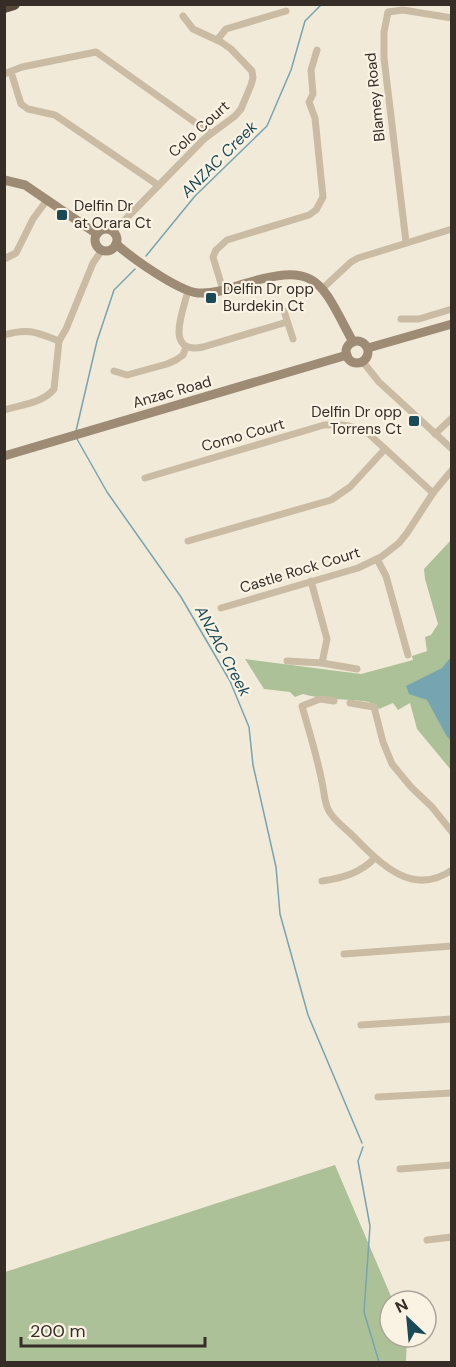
<svg xmlns="http://www.w3.org/2000/svg" width="456" height="1367" font-family="'DM Sans',sans-serif">
<style>
.green{fill:#adc198}
.water{fill:#76a4b0}
.lines{fill:none;stroke-linecap:round;stroke-linejoin:round}
.stream{stroke:#76a4b0;stroke-width:1.5}
.street{stroke:#cabca4;stroke-width:7}
.secondary{stroke:#9e8b75;stroke-width:9}
.highway{stroke:#57493c;stroke-width:12}
.poi-dot{fill:#1a4a58;stroke:#faf3e4;stroke-width:2}
.labels{text-anchor:middle;dominant-baseline:central;stroke-width:4.5;stroke-linejoin:round;paint-order:stroke}
.street-label{font-size:15px;fill:#352d26;stroke:#faf3e4}
.poi-label{font-size:15px;fill:#352d26;stroke:#faf3e4;text-anchor:start}
.water-label{font-size:16px;font-style:italic;fill:#1a4a58;stroke:#faf3e4}
</style>
<rect width="100%" height="100%" fill="#f2ead8"/>
<g class="green">
<path d="M451 540V770L417 729 410 703 398 710 393 703 379 709 369 702 362 701C343 699 320 699 303 694L295 697 290 692 264 689 245 659 361 674 413 660 412 656 427 651 425 637 431 635 438 624 425 579 424 569Z"/>
<path d="M335 1165 393 1301H390V1337H407L406 1362H5V1272Z"/>
</g>
<path class="water" d="M451 657V741L446 735 427 700 409 694 406 686 442 668Z"/>
<g class="lines">
<g class="stream">
<path d="M146 256 195 196 267 126 291 70 305 21 322 4"/>
<path d="M76 431 97 341 114 290 135 269"/>
<path d="M77 439 107 492 181 597 230 681 249 727 253 765 276 867 280 914 308 1015 362 1143"/>
<path d="M363 1147 358 1161 370 1226 364 1312 379 1362"/>
</g>
<g class="street">
<path d="M217 40 226 29 286 11"/>
<path d="M11 72 21 104 28 109 55 115 158 185"/>
<path d="M4 74 22 67 96 52 210 133"/>
<path d="M113 232 204 139 235 116 241 109 251 85 253 78 252 71 231 49 221 42 193 29 183 16"/>
<path d="M406 242 384 58V32L388 12 403 10 452 18"/>
<path d="M4 259 16 253 33 219 47 200"/>
<path d="M323 288 351 262 358 258 452 229"/>
<path d="M223 290 213 257 216 250 227 240 309 215 316 210 323 197 315 118 309 102 313 94 311 70 317 50"/>
<path d="M188 291C183 311 164 355 203 347L287 322"/>
<path d="M284 311 293 339"/>
<path d="M401 319H419L452 309"/>
<path d="M4 335C28 328 36 332 59 341"/>
<path d="M363 362 379 382 452 449"/>
<path d="M114 371 127 375 167 364 176 360 183 355 186 347"/>
<path d="M4 410C21 405 43 403 54 389L59 341 66 329 93 263 102 250"/>
<path d="M435 434 452 418"/>
<path d="M145 478 324 425C341 424 354 425 369 434L433 493"/>
<path d="M188 541 331 500 350 487 385 449"/>
<path d="M377 559 386 576 408 655"/>
<path d="M311 581 327 639 322 663"/>
<path d="M221 608 358 568 381 557 399 543 407 533 433 493 452 470"/>
<path d="M287 661 322 663 357 669"/>
<path d="M334 701 320 699 302 706C309 731 317 756 322 782 324 790 324 801 328 809 332 819 345 828 353 836 379 862 412 898 452 870"/>
<path d="M350 703 374 707 383 742 392 764 411 787 432 807 452 832"/>
<path d="M322 881C343 878 360 873 375 858"/>
<path d="M344 954 452 946"/>
<path d="M361 1025 452 1019"/>
<path d="M378 1097 452 1093"/>
<path d="M400 1169 452 1165"/>
<path d="M427 1240 452 1237"/>
</g>
<g class="secondary">
<path d="M4 180 25 185 97 234"/>
<circle cx="106" cy="240" r="11"/>
<path d="M116 244C132 258 178 291 198 293 214 294 228 289 243 284 319 261 320 281 353 342"/>
<circle cx="357" cy="352" r="11"/>
<path d="M368 348 452 324"/>
<path d="M4 456 347 355"/>
</g>
<path class="highway" d="M4 7 14 4"/>
</g>
<g class="poi-dot">
<rect x="56" y="209" width="12" height="12" rx="3"/>
<rect x="205" y="292" width="12" height="12" rx="3"/>
<rect x="408" y="415" width="12" height="12" rx="3"/>
</g>
<g class="labels">
<g class="street-label">
<text transform="translate(375 97) rotate(-96)">Blamey Road</text>
<text transform="translate(199 129) rotate(-42)">Colo Court</text>
<text transform="translate(172 392) rotate(-16)">Anzac Road</text>
<text transform="translate(243 435) rotate(-16)">Como Court</text>
<text transform="translate(300 570) rotate(-17)">Castle Rock Court</text>
</g>
<g class="poi-label">
<text x="74" y="206">Delfin Dr<tspan x="74" dy="17">at Orara Ct</tspan></text>
<text x="223" y="289">Delfin Dr opp<tspan x="223" dy="17">Burdekin Ct</tspan></text>
<text x="402" y="412" text-anchor="end">Delfin Dr opp<tspan x="402" dy="17">Torrens Ct</tspan></text>
</g>
<g class="water-label">
<text transform="translate(219 159) rotate(-45)">ANZAC Creek</text>
<text transform="translate(223 651) rotate(62)">ANZAC Creek</text>
</g>
</g>
<rect width="456" height="1367" fill="none" stroke="#352d26" stroke-width="12"/>
<g transform="translate(408 1319) rotate(334)"><circle r="28" fill="#faf3e4" stroke="#aba498" stroke-width="1.5"/>
<path d="M0-4.5L10 22L0 15L-10 22Z" fill="#1a4a58"/>
<text y="-9" font-size="16" font-weight="bold" text-anchor="middle" fill="#352d26">N</text>
</g>
<path d="M21 1337v9h184v-9" fill="none" stroke="#352d26" stroke-width="3"/>
<text x="30" y="1337" font-size="18" fill="#352d26" stroke="#faf3e4" stroke-width="4.5" paint-order="stroke">200 m</text>
</svg>
